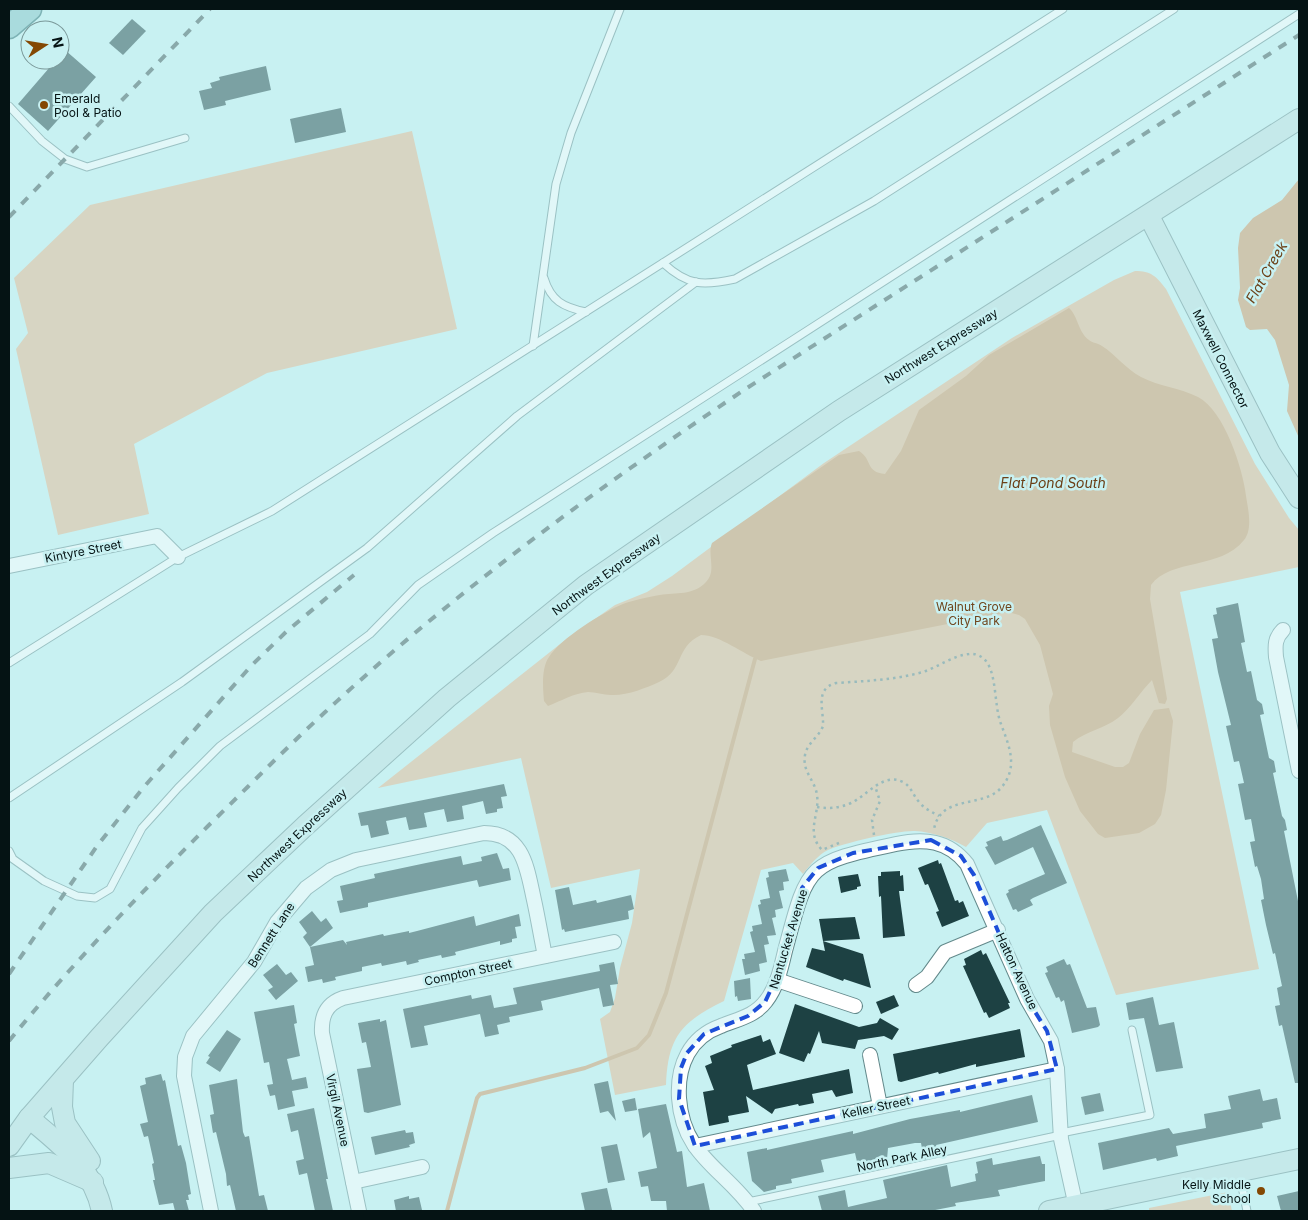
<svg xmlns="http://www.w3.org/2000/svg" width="1308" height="1220" font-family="Inter,sans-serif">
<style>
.green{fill:#e9b489}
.water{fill:#d3925d}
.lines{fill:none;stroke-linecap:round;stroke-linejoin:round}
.stream{stroke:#d3925d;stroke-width:4}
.building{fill:#1d4143}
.lane-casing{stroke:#63898b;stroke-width:9}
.street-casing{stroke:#63898b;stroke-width:16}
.secondary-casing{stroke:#63898b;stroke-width:22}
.primary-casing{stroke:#22696c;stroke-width:25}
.path{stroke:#617b7c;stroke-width:2.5;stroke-dasharray:2.5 4;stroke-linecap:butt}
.lane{stroke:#fff;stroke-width:7}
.street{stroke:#fff;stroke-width:14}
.secondary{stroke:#c2e0e1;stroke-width:20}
.primary{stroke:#84c1c4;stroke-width:22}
.rail{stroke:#3c5253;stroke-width:4;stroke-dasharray:9 9;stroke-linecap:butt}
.marked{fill:none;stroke:#1d4ed8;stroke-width:4;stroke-dasharray:10 6;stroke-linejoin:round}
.poi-dot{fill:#844803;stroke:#c8f1f2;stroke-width:2}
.labels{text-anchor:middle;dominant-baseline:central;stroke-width:5;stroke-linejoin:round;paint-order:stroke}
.poi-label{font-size:12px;fill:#051314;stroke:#c8f1f2;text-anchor:start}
.street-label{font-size:12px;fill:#051314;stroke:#c8f1f2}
.park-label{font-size:12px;fill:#70451d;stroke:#c8f1f2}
.water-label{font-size:14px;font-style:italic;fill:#6c4018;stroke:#c8f1f2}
</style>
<rect width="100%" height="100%" fill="#c8f1f2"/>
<g class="green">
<path d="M412 131 457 329 267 373 134 444 149 514 58 535 16 349 28 333 14 278 90 205Z"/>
<path d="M1135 271C1151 271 1156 276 1166 289L1255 464 1289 518 1299 530V567L1180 592 1259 969 1116 995 1047 810 987 823 966 847C950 838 932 832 915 831 899 830 843 843 828 850 818 855 810 865 803 874L793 863 761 870 724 1001C681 1022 668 1037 666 1085L615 1095 600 1019 610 1012 615 998 620 968 632 923 640 869 551 888 521 758 378 788 569 637 615 605 647 592 672 576 824 463 1012 338 1114 280Z"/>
<path d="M1228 1192 1232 1211H1149V1208Z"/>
</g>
<g class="water">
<path d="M1299 179V438L1287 411 1289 385 1275 340 1267 329 1250 330 1246 327 1238 300 1240 288 1238 248 1240 233 1253 218 1282 200Z"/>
<path d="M1069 308C1078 316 1078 332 1089 340 1092 343 1098 343 1102 346 1116 355 1126 369 1141 377 1158 386 1180 388 1198 397 1224 410 1243 469 1246 496 1248 509 1253 529 1244 540 1220 570 1171 558 1151 585L1150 599 1167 699 1165 704 1159 703 1152 680C1141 691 1130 709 1118 718 1104 729 1086 731 1073 742L1072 752 1115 767H1123L1129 763 1140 734 1154 710 1169 708 1173 721 1166 790 1161 815 1155 824 1139 833 1105 838 1098 834 1080 811 1065 777 1050 725 1049 706 1053 694 1040 645 1025 619 1019 615 1008 612 761 661C743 654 720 635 701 635 675 647 684 671 659 682 646 688 626 696 611 695 603 695 596 692 588 692 574 693 561 701 548 706L544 701C543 689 541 668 549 657 560 639 603 612 623 604 634 600 648 597 660 595 676 592 693 596 706 582 717 571 707 555 712 543L839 455 859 451C873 460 865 472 885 474L901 451 919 410 966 376 989 355Z"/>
</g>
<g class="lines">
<path class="stream" d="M447 1211 477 1098 480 1094 585 1068 637 1048 649 1035 666 993 755 659"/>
</g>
<g class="building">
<path d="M132 19 146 31 123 55 109 43Z"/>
<path d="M65 50 96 77 48 131 18 104 56 60H60V56Z"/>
<path d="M266 66 271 90 225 101 226 105 204 110 199 91 212 88 210 83 220 80 219 77Z"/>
<path d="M341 108 346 132 295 143 290 119Z"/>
<path d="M1238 603 1245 642 1241 643 1247 672 1251 671 1257 700 1262 704 1264 714 1260 715 1269 758 1274 761 1276 772 1273 773 1282 816 1285 820 1287 830 1284 831 1299 906V1083H1295L1282 1025 1279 1026 1275 1006 1280 1005 1277 988 1282 986 1275 953 1273 954 1266 925 1261 900 1264 899 1261 879 1257 866 1255 867 1250 842 1255 841 1251 819 1245 820 1238 784 1244 783 1239 761 1234 762 1226 726 1231 725 1218 672 1212 639 1218 638 1213 615 1217 614 1216 608Z"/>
<path d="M504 784 507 796 501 797 503 808 497 809V812L486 814 483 801 462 806 464 819 447 822 444 809 424 813 427 827 409 830 406 817 386 821 389 834 371 838 368 825 361 826 358 813Z"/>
<path d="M1041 825 1067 883 1033 898 1030 900 1033 905 1018 912 1016 909 1013 910 1006 894 1009 892 1008 890 1045 874 1033 847 995 865 985 847 988 846 986 842 1001 836 1003 841 1007 840Z"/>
<path d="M497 853 503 869 509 868 511 880 479 887 477 880 368 903V907L340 913 337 901 343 900 340 886 375 878 374 874 426 863 461 856 463 865 482 861 481 857Z"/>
<path d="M938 860 939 864 941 863 955 901 958 900 959 903 963 901 969 916 942 927 936 912 939 911 928 884 925 885 918 868Z"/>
<path d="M786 869 789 881 783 882 784 890 779 891 783 908 775 910 776 917 772 918 776 935 767 936 769 944 764 945 767 962 759 964 760 971 745 975 742 959H745L744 954 755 952 750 932 753 931 752 926 762 924 758 905 761 904 760 900 770 898 766 878 769 877 768 872Z"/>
<path d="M900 871V876L903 875 904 891H899L905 936 883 938 881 896 879 897 878 876H881V872Z"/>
<path d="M858 874 861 886 857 887V889L841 893 838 877Z"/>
<path d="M569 887 573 905 596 900 597 903 631 895 634 909 628 911 629 919 565 932 564 929 562 930 555 890Z"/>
<path d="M312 911 321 922 326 918 333 928 310 947 303 937 307 933 299 922Z"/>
<path d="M519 914 521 926 515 927 517 938 512 939V942L500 945V941L455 952 456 955 442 958 441 955 418 960 419 962 407 965 406 961 382 966 381 963 362 967V971L335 977 336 980 323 983 322 979 308 982 305 967 314 965 310 947 343 940 347 945 346 942 383 934 384 936 409 931V933L417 931 474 916 476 926Z"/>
<path d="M855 917 860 939 823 941 819 919Z"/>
<path d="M823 941 863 954 871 988 844 979 843 981 806 967 812 948 825 951Z"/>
<path d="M981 950 983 955 986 953 1010 1003H1008L1010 1008 989 1018 986 1012 984 1013 963 966 966 965 964 959Z"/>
<path d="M1064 959 1067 965 1070 964 1087 1008 1096 1007 1100 1025 1098 1027 1072 1033 1064 1000 1061 1002 1059 997 1056 998 1045 973 1048 972 1046 967Z"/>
<path d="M614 962 618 984 610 985 614 1005 603 1007 599 988 541 1001 543 1010 509 1017 510 1022 497 1025 499 1034 485 1037 480 1014 424 1026 428 1045 411 1048 403 1009 471 995 472 999 491 995 494 1008 517 1004 513 988 600 971 599 965Z"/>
<path d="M277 964 286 975 291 972 298 981 276 1000 268 990 273 987 263 975Z"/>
<path d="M750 978 751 999 738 1001 737 996 735 997 734 981Z"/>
<path d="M894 995 899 1006 881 1014 876 1002Z"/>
<path d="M1153 997 1159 1025 1174 1022 1183 1068 1156 1072 1144 1018 1129 1020 1126 1003Z"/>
<path d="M795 1004 859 1027 877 1023 880 1018 899 1029 892 1040 884 1036 858 1040 855 1049 822 1043 819 1031 810 1054 808 1053 804 1062 779 1053Z"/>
<path d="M294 1005 297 1023 294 1024 300 1056 287 1059 292 1080 306 1077 308 1088 292 1091 295 1106 278 1110 275 1095 270 1096 267 1085 273 1084 269 1062 264 1063 254 1012Z"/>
<path d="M380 1019V1022L386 1020 401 1105 368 1113 364 1112 357 1069 371 1067 366 1042 362 1043 358 1023Z"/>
<path d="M1020 1029 1025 1057 976 1067V1064L939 1074 938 1072 901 1082 898 1081 893 1054Z"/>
<path d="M227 1030 241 1039 220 1072 206 1063 210 1057 208 1056Z"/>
<path d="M761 1035 763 1042 770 1039 776 1054 747 1065 753 1090 849 1069 853 1093 836 1097 832 1090 812 1094 814 1103 799 1106 798 1104 775 1109 772 1114 746 1096 749 1112 728 1116 729 1122 709 1126 703 1092 714 1090 705 1066 712 1063 710 1056 732 1047 731 1045Z"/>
<path d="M161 1074 163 1081 165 1080 178 1146 181 1145 186 1163 191 1194 188 1195 189 1200H186L189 1211H175L173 1203 159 1205 153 1180H155L152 1164 154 1163 148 1136 144 1137 140 1124 148 1122 140 1086 146 1084 145 1078Z"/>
<path d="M237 1079 243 1132 245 1137 249 1136 259 1196 264 1195 268 1211H236L230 1185 227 1186 226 1174 216 1132 213 1133 210 1115 214 1114 209 1085Z"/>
<path d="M608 1081 616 1121 608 1111 600 1113 594 1084Z"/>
<path d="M1260 1089 1263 1101 1277 1098 1281 1119 1262 1123 1263 1128 1176 1146 1178 1156 1157 1161 1156 1158 1103 1170 1098 1143 1169 1128 1173 1134 1206 1128 1204 1114 1231 1109 1228 1096Z"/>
<path d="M1100 1093 1104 1111 1085 1115 1081 1097Z"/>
<path d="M1032 1095 1038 1122 936 1145 939 1156 924 1159 921 1143H915L888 1148 887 1159 858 1166 855 1153 821 1160 824 1172 791 1179 792 1183 776 1186V1189L764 1192 752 1181 747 1152 767 1148V1150L853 1131V1134L910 1119 960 1110V1112Z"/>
<path d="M635 1098 637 1110 625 1112 622 1101Z"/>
<path d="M666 1104 677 1152 682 1151 687 1187 704 1183 710 1211H667L666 1201H651L648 1186 641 1187 638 1172 657 1168 650 1132 643 1138 638 1109Z"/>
<path d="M314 1108 328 1179H326L333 1211H315L307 1173 299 1175 296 1161 304 1159 298 1130 291 1132 287 1114Z"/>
<path d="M405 1130 406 1133 413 1132 415 1143 409 1145 410 1147 375 1155 371 1137Z"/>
<path d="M617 1144 625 1180 608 1183 601 1147Z"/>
<path d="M1040 1156 1042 1164H1045V1181L998 1190 1000 1196 955 1203 956 1206 930 1211H822L818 1196 845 1190 848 1207 887 1198 883 1180 947 1165 951 1187 976 1181 975 1174 978 1173 976 1162 992 1158 993 1165Z"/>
<path d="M607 1188 612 1210 585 1211 581 1193Z"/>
<path d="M1299 1191V1211H1281L1277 1196Z"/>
<path d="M409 1196V1199L419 1197 422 1210 396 1211 394 1200Z"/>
</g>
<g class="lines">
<defs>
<g id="lane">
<path d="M9 106 42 141 65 159 87 167 185 138"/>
<path d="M663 263C688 286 703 286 735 279L874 201 1174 9"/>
<path d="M544 278C551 301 563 307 586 312"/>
<path d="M533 346 556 184 571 133 620 9"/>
<path d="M9 663 178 557 272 511 1063 9"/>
<path d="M9 798 182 682 367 548 517 416 696 282"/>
<path d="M9 851 13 859 44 881 77 896 95 898 110 889 142 828 178 788 220 746 370 634 418 585 493 533 1299 14"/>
<path d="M1061 1133 1150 1115 1132 1030"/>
<path d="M1239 1172 1247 1211"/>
<path d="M748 1202 1061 1135"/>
</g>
<g id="street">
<path d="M9 566 157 536 178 557"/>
<path d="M1283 630C1275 638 1275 645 1276 657L1299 771"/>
<path d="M777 980 855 1006"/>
<path d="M916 985 927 977 945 952 998 930"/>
<path d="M870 1055 880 1106"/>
<path d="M695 1146 1057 1069"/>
<path d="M353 1182 422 1167"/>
<path d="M211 1211 184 1076 185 1057 193 1036 254 962 277 922 306 888 331 870 356 860 484 833C524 833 527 869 534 900 538 918 541 937 545 956"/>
<path d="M359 1211 322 1033C321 1016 326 1004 343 998L614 942"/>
<path d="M754 1211C725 1169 683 1157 679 1098 677 1065 690 1037 721 1026 738 1019 755 1016 766 1001 777 987 781 968 785 951 808 864 806 863 896 844 924 838 948 840 967 864L1027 999 1051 1041 1057 1069 1061 1139 1077 1211"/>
</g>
<g id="secondary">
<path d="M1149 216 1270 453 1299 498"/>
<path d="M63 1080 62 1107 65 1123 90 1161"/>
<path d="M29 1118C61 1145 93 1168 102 1211"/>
<path d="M9 1146 29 1118 99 1038 213 913 305 826 447 698 586 585 839 411 1299 119"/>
<path d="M9 1168 49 1163 93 1182"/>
<path d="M1049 1211 1299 1159"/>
</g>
<path id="primary" d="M9 27 30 9"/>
</defs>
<use href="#lane" class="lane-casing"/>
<use href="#street" class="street-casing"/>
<use href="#secondary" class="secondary-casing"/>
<use href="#primary" class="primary-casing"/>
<g class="path">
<path d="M817 807C829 809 840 808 851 803 868 795 883 772 903 782 912 787 913 796 920 803 925 809 932 812 939 816"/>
<path d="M874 835 872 820 880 801 875 786"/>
<path d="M839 843 822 850C805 832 820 815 817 795 815 780 802 772 805 755 807 743 819 737 823 726 824 710 814 689 836 683 866 681 894 680 923 672 938 667 954 655 969 654 975 653 982 656 986 661 997 675 994 706 1001 724 1009 746 1019 767 1001 788 981 809 941 794 934 829"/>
</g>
<use href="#lane" class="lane"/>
<use href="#street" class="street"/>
<use href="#secondary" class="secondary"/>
<use href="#primary" class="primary"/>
<g class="rail">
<path d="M9 217 210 9"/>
<path d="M9 974 97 846 143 788 251 666 287 631 354 575"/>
<path d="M9 1041C70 966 139 895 208 826 246 789 283 751 322 715 453 593 599 487 747 388L1299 35"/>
</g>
</g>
<path d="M0 0H1308V1220H0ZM931 840 961 856 974 875 1027 999 1047 1031 1057 1069 695 1146 679 1099 681 1068 687 1053 704 1034 748 1016 765 1002 780 970 802 888 818 868 853 853Z" fill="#c8f1f2" fill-opacity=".55" fill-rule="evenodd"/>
<path class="marked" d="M931 840 961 856 974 875 1027 999 1047 1031 1057 1069 695 1146 679 1099 681 1068 687 1053 704 1034 748 1016 765 1002 780 970 802 888 818 868 853 853Z"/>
<g class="poi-dot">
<circle cx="44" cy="105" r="5"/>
<circle cx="1261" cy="1191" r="5"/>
</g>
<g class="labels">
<g class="poi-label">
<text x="54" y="98">Emerald<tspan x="54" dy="14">Pool &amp; Patio</tspan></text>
<text x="1251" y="1184" text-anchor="end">Kelly Middle<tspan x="1251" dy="14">School</tspan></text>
</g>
<g class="street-label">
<text transform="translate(941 346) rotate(-32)">Northwest Expressway</text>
<text transform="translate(1221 359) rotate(63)">Maxwell Connector</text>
<text transform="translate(83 551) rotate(-11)">Kintyre Street</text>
<text transform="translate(606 574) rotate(-36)">Northwest Expressway</text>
<text transform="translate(297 835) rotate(-43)">Northwest Expressway</text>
<text transform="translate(271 935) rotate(-57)">Bennett Lane</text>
<text transform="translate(788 939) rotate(-73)">Nantucket Avenue</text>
<text transform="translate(1017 971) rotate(65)">Hatton Avenue</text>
<text transform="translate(468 972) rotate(-12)">Compton Street</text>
<text transform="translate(876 1107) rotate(-12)">Keller Street</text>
<text transform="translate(338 1110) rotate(78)">Virgil Avenue</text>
<text transform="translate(902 1158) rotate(-12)">North Park Alley</text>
</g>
<g class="park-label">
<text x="974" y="606">Walnut Grove<tspan x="974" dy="14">City Park</tspan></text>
</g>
<g class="water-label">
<text transform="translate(1266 272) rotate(-60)">Flat Creek</text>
<text x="1053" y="482">Flat Pond South</text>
</g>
</g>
<rect width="1308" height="1220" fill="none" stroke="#051314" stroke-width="20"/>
<g transform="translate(45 45) rotate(78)"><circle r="24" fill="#c8f1f2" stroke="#7a9899"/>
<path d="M0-4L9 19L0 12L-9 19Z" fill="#844803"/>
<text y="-8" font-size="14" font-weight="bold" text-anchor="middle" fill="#051314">N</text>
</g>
</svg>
